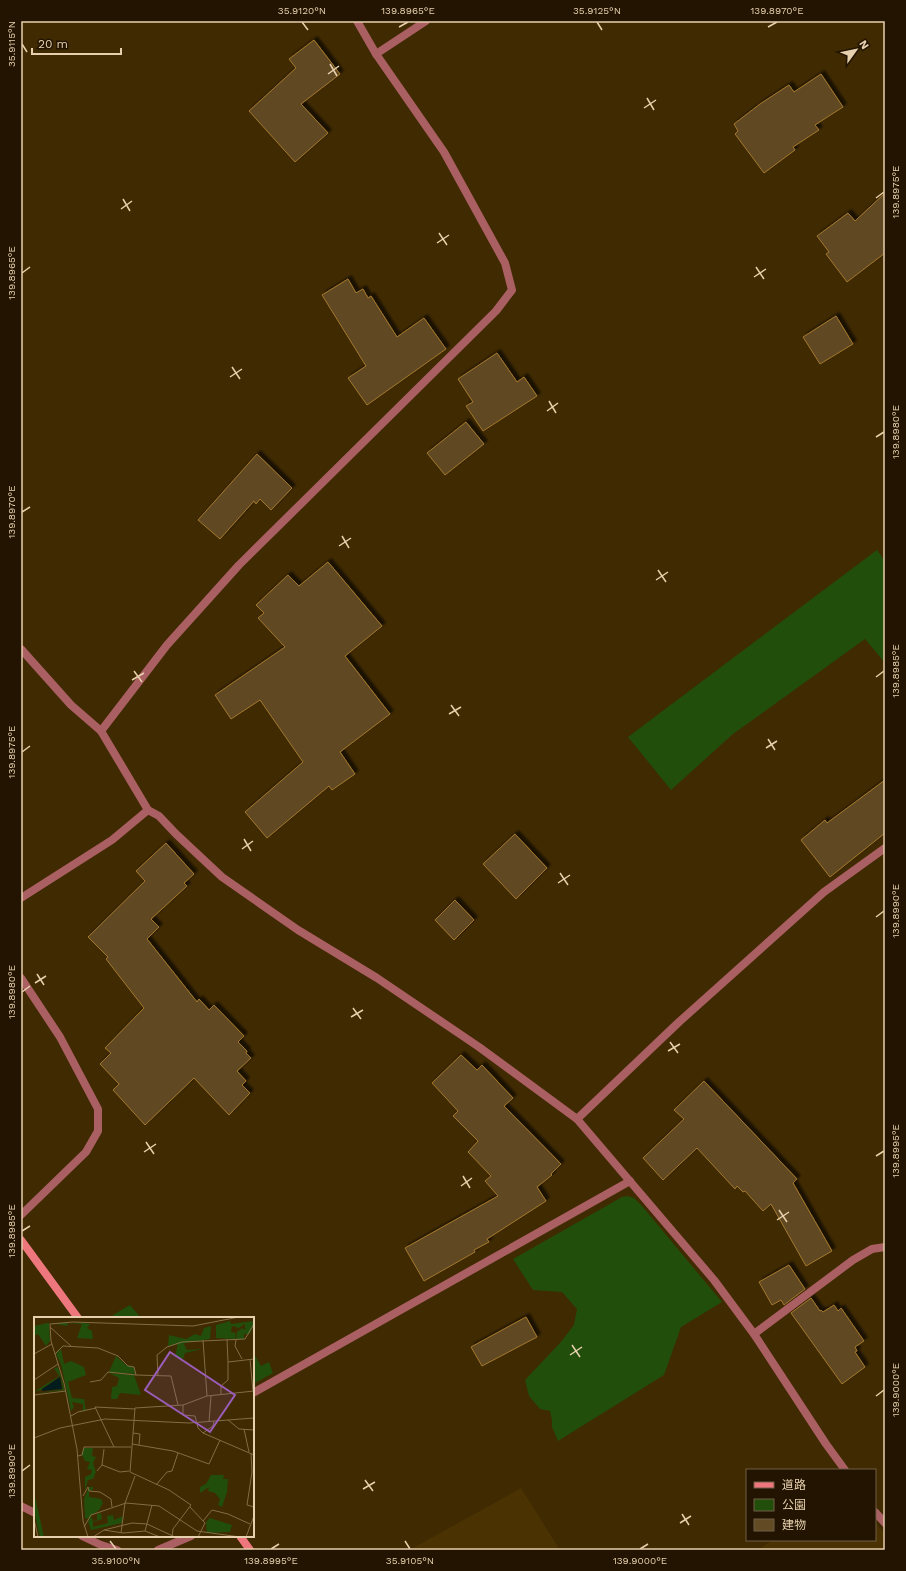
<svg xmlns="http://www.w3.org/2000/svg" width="906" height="1571" font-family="'Work Sans','Noto Sans JP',sans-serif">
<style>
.built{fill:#4a3203}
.green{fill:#214e0b}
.building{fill:#614a24;stroke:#a3782d;filter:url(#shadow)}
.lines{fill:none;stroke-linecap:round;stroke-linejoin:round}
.street{stroke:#aa5f62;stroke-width:8}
.secondary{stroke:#ee777e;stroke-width:8}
.ticks{fill:none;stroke:#e7d0ad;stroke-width:1.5}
.inset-road{fill:none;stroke:#836c46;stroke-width:1}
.view{fill:#9b5dba;fill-opacity:0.15;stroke:#9b5dba;stroke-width:2}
.inset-edge{fill:none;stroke:#e7d0ad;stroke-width:2}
.neatline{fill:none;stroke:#e7d0ad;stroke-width:1.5}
.ticks-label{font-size:10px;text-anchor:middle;fill:#e7d0ad}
</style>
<defs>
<filter id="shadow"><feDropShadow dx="3.5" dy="-3.5" stdDeviation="1" flood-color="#0009"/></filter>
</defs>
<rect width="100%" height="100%" fill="#402a01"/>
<g class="built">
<path d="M521 1488 560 1550H409L498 1501Z"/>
<path d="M875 1523 885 1534V1550H757L773 1540H875Z"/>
</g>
<g class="green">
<path d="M877 550 885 561V663L865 639 733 734 671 790 628 737Z"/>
<path d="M627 1196 634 1198 642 1206 722 1302 681 1327 664 1375 558 1441 552 1427V1420L550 1411 540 1409 529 1396 525 1380 560 1343 574 1325 577 1309 562 1292 533 1290 513 1259 622 1197Z"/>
<path d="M130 1305 141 1318H115L113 1315Z"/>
<path d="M253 1352 261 1366 269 1362 273 1373 253 1384Z"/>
</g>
<g class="building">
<path d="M314 40 340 74 301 104 328 133 295 162 249 111 296 68 289 59Z"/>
<path d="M821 74 843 107 815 125 819 130 793 147 795 150 764 173 735 134 738 131 734 124 760 104 789 85 794 92Z"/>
<path d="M885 193V253L847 282 826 254 829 252 817 236 848 213 855 221Z"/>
<path d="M348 279 356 293 363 289 368 298 371 296 397 337 424 318 446 349 367 405 348 378 366 366 322 295Z"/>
<path d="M836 316 853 344 820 364 803 337Z"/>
<path d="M497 353 517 382 524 377 537 396 483 431 466 406 473 402 458 379Z"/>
<path d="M466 422 484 444 445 475 427 453Z"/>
<path d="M257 454 292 488 271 510 260 499 256 504 254 501 220 539 198 520Z"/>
<path d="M328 562 382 626 345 656 390 714 340 752 355 774 332 790 329 786 267 838 245 812 303 762 260 700 231 719 215 695 285 647 258 618 264 613 256 605 288 575 299 586Z"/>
<path d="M885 780V833L830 877 801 840 825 820 827 823Z"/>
<path d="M515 834 547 868 516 899 483 864Z"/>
<path d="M166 843 194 874 184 883 187 886 151 919 159 927 147 939 197 1002 199 999 209 1010 214 1005 244 1036 238 1042 247 1051 246 1053 251 1058 237 1071 246 1081 242 1085 250 1093 229 1115 194 1078 145 1125 113 1090 119 1084 100 1064 111 1053 105 1048 144 1008 106 959 108 957 88 937 145 881 136 871Z"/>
<path d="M455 900 474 920 454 940 435 920Z"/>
<path d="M461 1055 477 1070 482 1065 513 1098 504 1106 561 1164 551 1174 552 1175 537 1187 546 1201 487 1239 489 1242 474 1250 475 1252 424 1281 405 1248 498 1196 485 1181 491 1176 468 1152 478 1141 453 1116 458 1111 432 1083Z"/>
<path d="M704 1081 797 1179 793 1183 832 1251 806 1266 771 1204 763 1211 745 1191 743 1192 737 1186 735 1189 697 1148 663 1180 643 1158 684 1119 674 1110Z"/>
<path d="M789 1265 805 1289 784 1305 781 1300 772 1305 759 1282Z"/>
<path d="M811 1298 820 1311 821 1310 823 1312 834 1305 838 1311 841 1308 864 1341 855 1347 857 1351 855 1352 865 1367 842 1384 791 1313Z"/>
<path d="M526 1317 537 1337 482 1366 471 1347Z"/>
</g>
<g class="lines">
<g class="street">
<path d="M376 54 426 21"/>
<path d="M21 649 71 705 101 731 148 810 159 816 176 834 222 877 298 930 377 978 479 1047 577 1119 714 1280 754 1334 826 1444 845 1470"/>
<path d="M101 731 167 645 239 565 496 311 512 290 505 263 444 152 376 54 357 21"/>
<path d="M21 898 112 840 148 810"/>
<path d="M21 978 60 1037 98 1109V1131L86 1152 21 1215"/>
<path d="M577 1119 679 1022 824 892 885 848"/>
<path d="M754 1334 853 1260 872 1249 885 1247"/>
<path d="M253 1393 630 1181"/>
<path d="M21 1506 35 1513"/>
<path d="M875 1512 885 1523"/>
<path d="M82 1536 101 1545 117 1550"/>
<path d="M158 1550 191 1536"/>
</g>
<g class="secondary">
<path d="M21 1240 78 1318"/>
<path d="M240 1536 250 1550"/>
</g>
</g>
<path class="ticks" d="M302 22 308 30M597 22 602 30M399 27 408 22M768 27 777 22M22 44 27 52M330 64 337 76M328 74 339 66M647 98 654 110M644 108 656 100M876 198 884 192M123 199 130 211M121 209 132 201M439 233 447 245M437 243 449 235M756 267 764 279M22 273 30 267M754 277 766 269M232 367 240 379M230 377 242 369M549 401 556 413M547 411 558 403M876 437 884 432M22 512 30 507M342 536 349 548M339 546 351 538M658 570 666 582M656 580 668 572M134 671 142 682M876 677 884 671M132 680 144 673M451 705 459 716M449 714 461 707M768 739 775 750M766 748 777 741M22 752 30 746M244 839 251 851M242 849 253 841M560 873 568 885M558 883 570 875M876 917 884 911M37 974 44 985M35 983 46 976M22 992 30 986M353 1008 361 1019M351 1017 363 1010M670 1042 678 1053M668 1051 680 1044M146 1142 154 1154M144 1152 156 1144M876 1156 884 1151M463 1176 470 1188M461 1186 472 1178M779 1210 787 1222M777 1220 789 1212M22 1231 30 1226M572 1345 580 1357M570 1355 582 1347M876 1396 884 1390M22 1471 30 1465M365 1480 373 1491M363 1489 375 1482M682 1514 689 1525M680 1523 691 1516M110 1541 116 1549M405 1541 410 1549M271 1549 279 1544M640 1549 648 1544"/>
<g transform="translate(34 1317)">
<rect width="220" height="220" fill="#402a01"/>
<path d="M196 4 197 7 220 4V7L216 17H210V22H202L203 15 208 11 211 13V7L203 12V10L198 9 197 15 202 16 201 22 182 21V8ZM13 6H15L16 24 12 29 4 17 0 19V9ZM18 6H50L56 7 53 11 58 14 59 22 43 21 48 7 34 6 33 9ZM177 9 176 22 134 29 135 18 152 22 161 17 167 19 170 11ZM149 25 153 33 168 32 151 36 149 42 141 40 144 26ZM27 32 30 47 37 44 50 50 52 58 34 65 38 81 50 82 52 93 42 94 49 93V87L38 85 40 90 37 94 27 47 22 37ZM82 39 92 48 100 50 101 57 75 55ZM24 50 31 73 0 77 29 72 26 59 7 73 0 75 25 59 20 51ZM75 56 100 58 107 78 86 76 83 82H77L78 70 83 69 85 61ZM49 131H59L58 139 62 140 59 146 62 155 59 162 54 163 51 174V160L57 157 58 153 53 152 56 145 51 144 48 138ZM177 158H190L189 162H194L193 175 188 190 184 188 186 182 181 176 174 174 175 170 166 176V170L172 167ZM55 170H59V173L55 174V180L67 182 69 186 65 193 53 202 51 201 50 182ZM0 175 10 220H6L0 194ZM67 196 68 202 59 205V210L74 206 73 199 79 198 80 203 89 199 88 206 57 213 54 205 57 199 59 204 63 203V197ZM176 201 198 208 196 215 173 216 172 205Z" fill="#214e0b"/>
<path d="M26 60 28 72 8 74V72Z" fill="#031c1d"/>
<path class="inset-road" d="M16 10 37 29M193 22 194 45M169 23 173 79M202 23 201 29 208 42M0 37 18 27M21 37 29 29 64 31 84 39 94 49 100 50 102 58 137 59 144 88M216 42 219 74M124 59 123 38 133 30 148 25 211 22 220 7M0 63 24 47M56 65 67 63 74 55 102 58M187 77V69L194 63V45L220 42M0 78 32 74M149 88V98L161 99 164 111 169 116 220 138M37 99 44 95 62 91M194 103 205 112 220 113M175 105 177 79M210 112 215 135M99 116 106 117 105 128M169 116 179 109 180 104M0 121 26 111 71 102 155 106 220 101M98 127 139 134 175 147 186 123M80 130 61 90 101 92M217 136 218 155 213 188 220 190M44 139 48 138 50 130H97M68 148 86 155 95 154M63 154 68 148 70 132M122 168 133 155 138 154 144 136M49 179 54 170 55 174 66 175 77 182 78 190M156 190 171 206 164 220M0 202 4 220M169 204 178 193 194 197 216 207M50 210 57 198 92 186 125 189 163 214 206 220M70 213 89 216 111 214 126 220M111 214 118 188M87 216 91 186 101 159M54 220 49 204 43 132 30 66 17 24 16 7 39 5 159 9 205 0M59 220 70 213 98 206 113 207 141 220M138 220 139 212 157 188 135 173 96 155 101 91 149 88 173 79 220 74M212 220 220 199"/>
<path class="view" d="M136 35 201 78 176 115 111 73Z"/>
<rect width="220" height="220" class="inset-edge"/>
</g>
<rect width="906" height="1571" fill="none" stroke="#221400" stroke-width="44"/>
<rect x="746" y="1469" width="130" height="72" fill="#221400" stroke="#715f45"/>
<rect x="754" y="1482" width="20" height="6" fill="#ee777e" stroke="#715f45"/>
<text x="782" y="1489" font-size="12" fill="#e7d0ad">道路</text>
<rect x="754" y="1499" width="20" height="12" fill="#214e0b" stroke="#715f45"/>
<text x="782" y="1509" font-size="12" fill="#e7d0ad">公園</text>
<rect x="754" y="1519" width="20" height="12" fill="#614a24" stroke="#715f45"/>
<text x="782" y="1529" font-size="12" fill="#e7d0ad">建物</text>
<g transform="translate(856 50) rotate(57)" stroke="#221400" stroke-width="3" paint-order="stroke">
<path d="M0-3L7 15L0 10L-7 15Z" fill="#e7d0ad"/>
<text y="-6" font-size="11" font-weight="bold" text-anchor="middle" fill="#e7d0ad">N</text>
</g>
<path d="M32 48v6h89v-6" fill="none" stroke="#e7d0ad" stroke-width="2"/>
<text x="38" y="48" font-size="12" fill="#e7d0ad" stroke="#221400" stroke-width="3" paint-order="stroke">20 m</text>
<rect x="22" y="22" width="862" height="1527" class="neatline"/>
<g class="ticks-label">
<text x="302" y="14">35.9120°N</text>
<text x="408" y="14">139.8965°E</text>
<text x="597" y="14">35.9125°N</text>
<text x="777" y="14">139.8970°E</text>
<text transform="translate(11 44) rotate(-90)" y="4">35.9115°N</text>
<text transform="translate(895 192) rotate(-90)" y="4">139.8975°E</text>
<text transform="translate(11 273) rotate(-90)" y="4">139.8965°E</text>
<text transform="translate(895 432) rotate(-90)" y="4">139.8980°E</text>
<text transform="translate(11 512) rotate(-90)" y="4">139.8970°E</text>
<text transform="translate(895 671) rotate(-90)" y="4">139.8985°E</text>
<text transform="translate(11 752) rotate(-90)" y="4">139.8975°E</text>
<text transform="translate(895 911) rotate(-90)" y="4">139.8990°E</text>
<text transform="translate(11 992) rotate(-90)" y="4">139.8980°E</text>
<text transform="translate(895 1151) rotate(-90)" y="4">139.8995°E</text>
<text transform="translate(11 1231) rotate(-90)" y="4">139.8985°E</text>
<text transform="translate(895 1390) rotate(-90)" y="4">139.9000°E</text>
<text transform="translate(11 1471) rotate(-90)" y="4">139.8990°E</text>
<text x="116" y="1564">35.9100°N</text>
<text x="271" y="1564">139.8995°E</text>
<text x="410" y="1564">35.9105°N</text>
<text x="640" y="1564">139.9000°E</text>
</g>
</svg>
